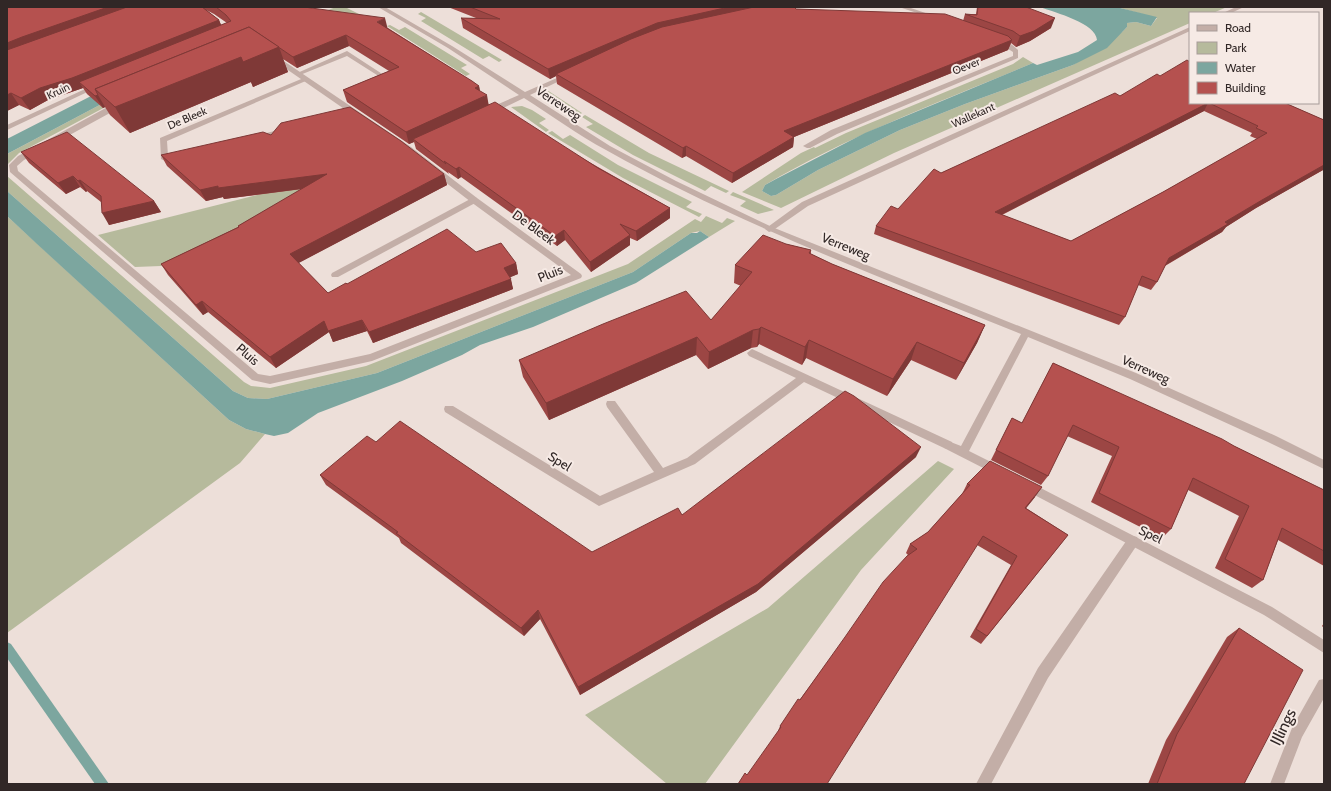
<svg xmlns="http://www.w3.org/2000/svg" width="1331" height="791" font-family="Cabin,sans-serif">
<style>
.green{fill:#b6ba9c}
.water{fill:#7ca69f}
.lines{fill:none;stroke-linecap:round;stroke-linejoin:round}
.stream{fill:#7ca69f;fill-rule:evenodd}
.lane{fill:#c3aea7;fill-rule:evenodd}
.street{fill:#c3aea7;fill-rule:evenodd}
.wall{fill:#9c4644;fill-rule:evenodd}
.shaded-wall{fill:#7f3937}
.building{fill:#b5514f;stroke:#7f3937}
.labels{text-anchor:middle;dominant-baseline:central;stroke-width:4;stroke-linejoin:round;paint-order:stroke}
.far-street-label{font-size:11px;fill:#312726;stroke:#f6eae5}
.street-label{font-size:13px;fill:#312726;stroke:#f6eae5}
.near-street-label{font-size:16px;fill:#312726;stroke:#f6eae5}
</style>
<rect width="100%" height="100%" fill="#eddfd9"/>
<g class="green">
<path d="M336 7H345L359 14 271 40 111 104 19 153 7 165V154L9 153 111 99 336 11 328 10Z"/>
<path d="M1116 7H1227L1213 13H1190V23L894 153 781 208 742 192 801 153 814 147 815 148 846 133 1013 64 1023 57 1033 63C943 101 850 135 765 185L762 191 771 196 776 195 818 170 900 130 965 104 1073 65 1122 32 1127 27V23L1136 22 1151 26 1157 18Z"/>
<path d="M421 12 502 60 499 62 489 56 483 59 421 21 426 18 418 14Z"/>
<path d="M390 25 399 30 405 27 467 65 461 68 470 74 466 76 387 26Z"/>
<path d="M547 90 582 113 579 115 568 108 562 112C554 106 540 101 547 90Z"/>
<path d="M522 106 532 110 546 119 539 123 549 130 546 132 511 107Z"/>
<path d="M585 115 649 153 729 191 726 193 711 186 705 191 633 155 586 127 593 124 582 117Z"/>
<path d="M552 131 563 139 570 135 618 165 692 202 686 207 702 214 699 217 623 178 548 133Z"/>
<path d="M337 175 343 179 161 266 135 267 98 235Z"/>
<path d="M7 176 244 382 251 386 270 388 366 366 628 264 695 219 701 222 706 216 722 223 727 218 735 221 709 237 700 231 691 233 633 272 377 373 267 399 248 398 233 391 7 191Z"/>
<path d="M733 192 774 210 758 214 740 206 746 201 730 195Z"/>
<path d="M7 216 229 420 246 429 265 434 240 463 7 633Z"/>
<path d="M938 461 954 469 861 570 705 784H667L585 715 768 608Z"/>
</g>
<g class="water">
<path d="M1040 7H1116L1157 17 1151 26 1136 22 1127 23V27L1107 48 1073 65 965 104 900 130 818 170 776 195 771 196 762 191 765 185 776 179 865 133 1033 63 1037 65 1078 52 1097 40C1096 23 1056 13 1040 7Z"/>
<path d="M328 10 339 13 111 99 7 154V139L95 94 259 30Z"/>
<path d="M7 191 233 391 248 398 267 399 377 373 633 272 691 233H697L700 231 709 237 636 283 533 327 480 345 462 355 402 381 318 413 288 433 274 436 265 434 246 429 229 420 37 244 7 216Z"/>
</g>
<g class="lines">
<path class="stream" d="M7 642 11 644 109 784H95L7 658Z"/>
<g class="lane">
<path d="M1236 7H1244L1231 13H1223Z"/>
<path d="M1190 27V31L808 206 772 231 769 232 765 229 802 202Z"/>
<path d="M347 51 393 81 388 82 347 56 300 75 295 74Z"/>
<path d="M306 77 309 79 308 80 167 141 168 156 173 155 177 157 165 161 161 159 160 138Z"/>
<path d="M286 128 290 130 289 132 255 139 251 137Z"/>
<path d="M474 197 477 198V202L338 277H332L331 275 332 273Z"/>
<path d="M752 349 952 442 953 445 952 448 948 449 944 448 804 382 695 464 599 506 445 412 444 409 445 406H453L600 496 654 472 607 407 606 404 607 401H615L663 468 687 458 796 378 749 356 747 353Z"/>
<path d="M1133 536 1137 537 1139 541 1137 545 1048 678 991 784H976L1038 668 1129 537Z"/>
</g>
<g class="street">
<path d="M378 7H385L452 46 525 92 566 74H570V76L530 95 610 146 676 181 772 227 1136 373 1276 436 1324 460V469L1268 442 1130 379 1028 337 969 451 1003 468 1004 471 1003 474 999 476 995 474 944 448 943 445 944 442 948 441 961 446 1021 334C880 277 738 224 606 150 578 135 551 115 524 98L493 113H487V109L519 95 448 48Z"/>
<path d="M899 7H908L937 17 932 18Z"/>
<path d="M996 39C1004 38 1012 44 1018 50V58L837 134 810 148H807L803 146 831 130 1013 56V52L996 41Z"/>
<path d="M260 45 411 147 477 198 581 274 582 276 581 278 372 361 270 384 252 380 10 172 9 165 18 156 113 104ZM259 50 405 151 471 202 571 275 370 354 270 376 258 374 18 171 17 166 24 160 119 108Z"/>
<path d="M96 84 98 85V87L7 130V125Z"/>
<path d="M1027 481 1272 607 1324 640V653L1264 615 1023 489 1022 486 1023 483Z"/>
<path d="M1324 679V698L1302 737 1284 784H1270L1292 728 1319 680Z"/>
</g>
</g>
<g class="wall">
<path d="M7 7H304L388 28 479 86 480 91 489 105 670 208V218L637 241 630 238V245L591 272 565 240 557 246 461 177 458 179 448 172 449 174 416 149 414 142 409 144 347 102 343 90 389 71 349 46 297 68 283 59 288 72 253 87 251 82 130 133 110 115 105 107 103 108 87 94 83 88 48 100 30 110 19 105 7 111ZM206 10 214 14 227 23 221 25 219 20Z"/>
<path d="M448 7H794L796 9 963 21 965 14H976L977 7H1026L1051 28 1030 41 1016 47 1011 43 1008 50 794 137 793 147 732 183 686 156 682 158 557 84 556 76 550 79 463 28 461 18H476Z"/>
<path d="M1160 76 1285 103 1324 120V170H1323L1256 208 1226 227 1222 232 1165 266 1157 282 1151 290 1138 285 1125 317 1119 325 874 234 876 226 898 209 941 173 1120 96ZM1204 111 1252 133 1250 136 1257 139 1163 192 1071 241 1002 215Z"/>
<path d="M271 135 444 174 447 185 298 263 328 293 347 284 476 252 516 263 518 274 510 277 513 289 373 343 367 331 333 342 329 332 276 368 208 312 203 315 168 275 161 264 238 227V226L302 189 224 199 223 197 206 201 167 166 161 155Z"/>
<path d="M21 152 154 201 161 212 109 225 101 202 87 191 86 192 80 187 66 194 29 163Z"/>
<path d="M786 244 811 250V254L832 264 985 325 977 343 956 380 911 360 887 396 806 358 802 365 759 344 757 347 751 348 708 369 696 355 549 420 523 377 519 360 711 320 741 286 734 283 735 265Z"/>
<path d="M1053 363 1234 446 1324 490V566L1278 540 1263 580 1252 588 1215 568 1239 516 1188 490 1171 529 1162 538 1091 502 1112 456 1067 436 1048 476 1041 485 991 460 1012 418 1022 423Z"/>
<path d="M376 442 592 552 682 515 916 457 756 592 580 695 540 619 524 636 401 543 399 538 326 485 320 475Z"/>
<path d="M967 484 1035 497 1026 508 1068 535 981 644 970 637 1011 565 977 545 778 731 780 726 908 555 906 553 910 544 928 532 962 494Z"/>
<path d="M1324 623V628L1322 626Z"/>
<path d="M1239 628 1246 780 1244 784H1148L1166 740 1227 637Z"/>
</g>
<g class="shaded-wall">
<path d="M108 7H147L7 58V43L22 37Z"/>
<path d="M729 7H773L556 74V76L550 79 548 69 657 23Z"/>
<path d="M385 18 388 30 377 22Z"/>
<path d="M1055 18 1051 28 1030 41 1016 47 1020 36Z"/>
<path d="M219 20 224 32 79 82 83 88 48 100 30 110 21 98 40 88Z"/>
<path d="M346 35 349 46 297 68 293 57Z"/>
<path d="M1012 40 1008 50 794 137 793 147 732 183 733 173 784 131Z"/>
<path d="M279 47 288 72 253 87 251 82 130 133 115 107 241 57Z"/>
<path d="M479 86 481 98 487 95 489 107 413 139 414 142 409 144 406 132 475 88Z"/>
<path d="M11 93 19 105 7 111V95Z"/>
<path d="M98 95 105 107 103 108 95 96Z"/>
<path d="M1208 103 1204 111 991 220 995 212Z"/>
<path d="M686 146V156L682 158 683 148Z"/>
<path d="M1324 165V169L1323 170 1256 208 1226 227 1222 232 1164 266 1169 258 1225 222 1262 200Z"/>
<path d="M459 167 461 177 458 179 456 169Z"/>
<path d="M327 174 332 185 224 199 223 197 206 201 200 190 218 186Z"/>
<path d="M444 174 447 185 295 265 290 254Z"/>
<path d="M73 176 80 187 66 194 58 183Z"/>
<path d="M80 180 87 191 86 192 78 181Z"/>
<path d="M154 201 161 212 109 225 102 213Z"/>
<path d="M670 208V218L637 241 636 231Z"/>
<path d="M564 230 565 240 557 246 555 236Z"/>
<path d="M630 235V245L591 272 590 262Z"/>
<path d="M516 263 518 274 506 279 504 268Z"/>
<path d="M511 279 513 289 373 343 369 332Z"/>
<path d="M202 301 208 312 203 315 196 305Z"/>
<path d="M362 320 367 331 333 342 329 332 276 368 270 357 324 321Z"/>
<path d="M985 325 977 343 956 380 964 363Z"/>
<path d="M761 327 759 344 757 347 759 329Z"/>
<path d="M753 330 751 348 708 369 709 352Z"/>
<path d="M697 337 696 355 549 420 546 403Z"/>
<path d="M809 340 806 358 802 365 805 347Z"/>
<path d="M917 342 911 360 887 396 893 379Z"/>
<path d="M921 447 916 457 756 592 580 695 578 687Z"/>
<path d="M1042 487 1035 497 1019 517 1025 508Z"/>
<path d="M538 610 540 619 524 636 521 628Z"/>
</g>
<g class="building">
<path d="M7 7H108L22 37 7 43Z"/>
<path d="M127 7H202L219 20 72 78 40 88 21 98 11 93 7 95V50Z"/>
<path d="M216 7H304L385 18 377 22 472 81 479 86 475 88 487 95 406 132 343 90 399 67 346 35 293 57 249 27 95 89 98 95 95 96 79 82 231 21 226 15Z"/>
<path d="M470 7H729L657 23 548 69 461 18 500 19Z"/>
<path d="M754 7H794L796 9 945 14 1008 36 1012 40 784 131 794 137 733 173 686 146 683 148 556 74 631 39 662 27Z"/>
<path d="M978 7H1026L1055 18 1034 31 1020 36 1013 31 965 14 977 15Z"/>
<path d="M249 27 279 47 243 62 241 57 115 107 95 89Z"/>
<path d="M1187 60 1190 62V103H1208L995 212 1071 241 1163 192 1267 133 1256 128 1258 126 1209 103H1285L1324 120V165L1262 200 1225 222 1228 224 1169 258 1157 282 1142 276 1125 317 876 226 891 206 898 209 934 169 941 173 1115 93 1120 96 1157 74 1160 76Z"/>
<path d="M495 102 598 168 670 208 636 231 620 224 630 235 590 262 564 230 555 236 459 167 456 169 444 161 446 164 413 139Z"/>
<path d="M350 107 401 141 444 174 290 254 328 293 346 283 347 284 447 229 476 252 501 243 516 263 504 268 511 279 369 332 362 320 328 331 324 321 270 357 202 301 196 305 161 264 239 227 238 226 327 174 218 188V186L200 190 161 155 263 132 271 135 281 123Z"/>
<path d="M67 132 154 201 102 213 101 196 80 180 78 181 73 176 58 183 21 152Z"/>
<path d="M763 235 786 244 811 250 809 253 832 264 985 325 964 363 917 342 893 379 809 340 805 347 761 327 759 329 753 330 709 352 697 337 546 403 519 360 603 324 686 291 711 320 752 272 735 265Z"/>
<path d="M1053 363 1222 439 1234 446 1324 490V551L1282 528 1263 580 1225 559 1249 506 1193 478 1171 529 1099 493 1119 447 1073 425 1048 476 996 450 1012 418 1022 423Z"/>
<path d="M845 391 854 396 921 447 758 584 578 687 538 610 521 628 396 533 398 532 320 475 367 436 376 442 400 421 592 552 678 508 682 515Z"/>
<path d="M990 461 1042 487 1025 508 1068 535 987 636 976 629 1017 556 983 536 827 784H738L745 773 747 775 781 727 780 726 798 699 800 700 845 637 883 582 907 556 917 549 910 544 928 532 970 485 967 484Z"/>
<path d="M1239 628 1303 670 1246 780 1244 784H1157L1177 734Z"/>
</g>
<g class="labels">
<g class="far-street-label">
<text transform="translate(966 66) rotate(-22)">Oever</text>
<text transform="translate(58 91) rotate(-26)">Kruin</text>
<text transform="translate(973 115) rotate(-24)">Wallekant</text>
<text transform="translate(187 118) rotate(-23)">De Bleek</text>
</g>
<g class="street-label">
<text transform="translate(559 103) rotate(34)">Verreweg</text>
<text transform="translate(534 227) rotate(36)">De Bleek</text>
<text transform="translate(846 246) rotate(22)">Verreweg</text>
<text transform="translate(550 273) rotate(-22)">Pluis</text>
<text transform="translate(248 354) rotate(41)">Pluis</text>
<text transform="translate(1146 369) rotate(24)">Verreweg</text>
<text transform="translate(560 461) rotate(32)">Spel</text>
<text transform="translate(1151 534) rotate(26)">Spel</text>
</g>
<g class="near-street-label">
<text transform="translate(1283 727) rotate(-64)">IJlings</text>
</g>
</g>
<rect width="1331" height="791" fill="none" stroke="#312726" stroke-width="16"/>
<rect x="1189" y="12" width="130" height="92" fill="#f6eae5" stroke="#a79c99"/>
<rect x="1197" y="25" width="20" height="6" fill="#c3aea7" stroke="#a79c99"/>
<text x="1225" y="32" font-size="12" fill="#312726">Road</text>
<rect x="1197" y="42" width="20" height="12" fill="#b6ba9c" stroke="#a79c99"/>
<text x="1225" y="52" font-size="12" fill="#312726">Park</text>
<rect x="1197" y="62" width="20" height="12" fill="#7ca69f" stroke="#a79c99"/>
<text x="1225" y="72" font-size="12" fill="#312726">Water</text>
<rect x="1197" y="82" width="20" height="12" fill="#b5514f" stroke="#a79c99"/>
<text x="1225" y="92" font-size="12" fill="#312726">Building</text>
</svg>
